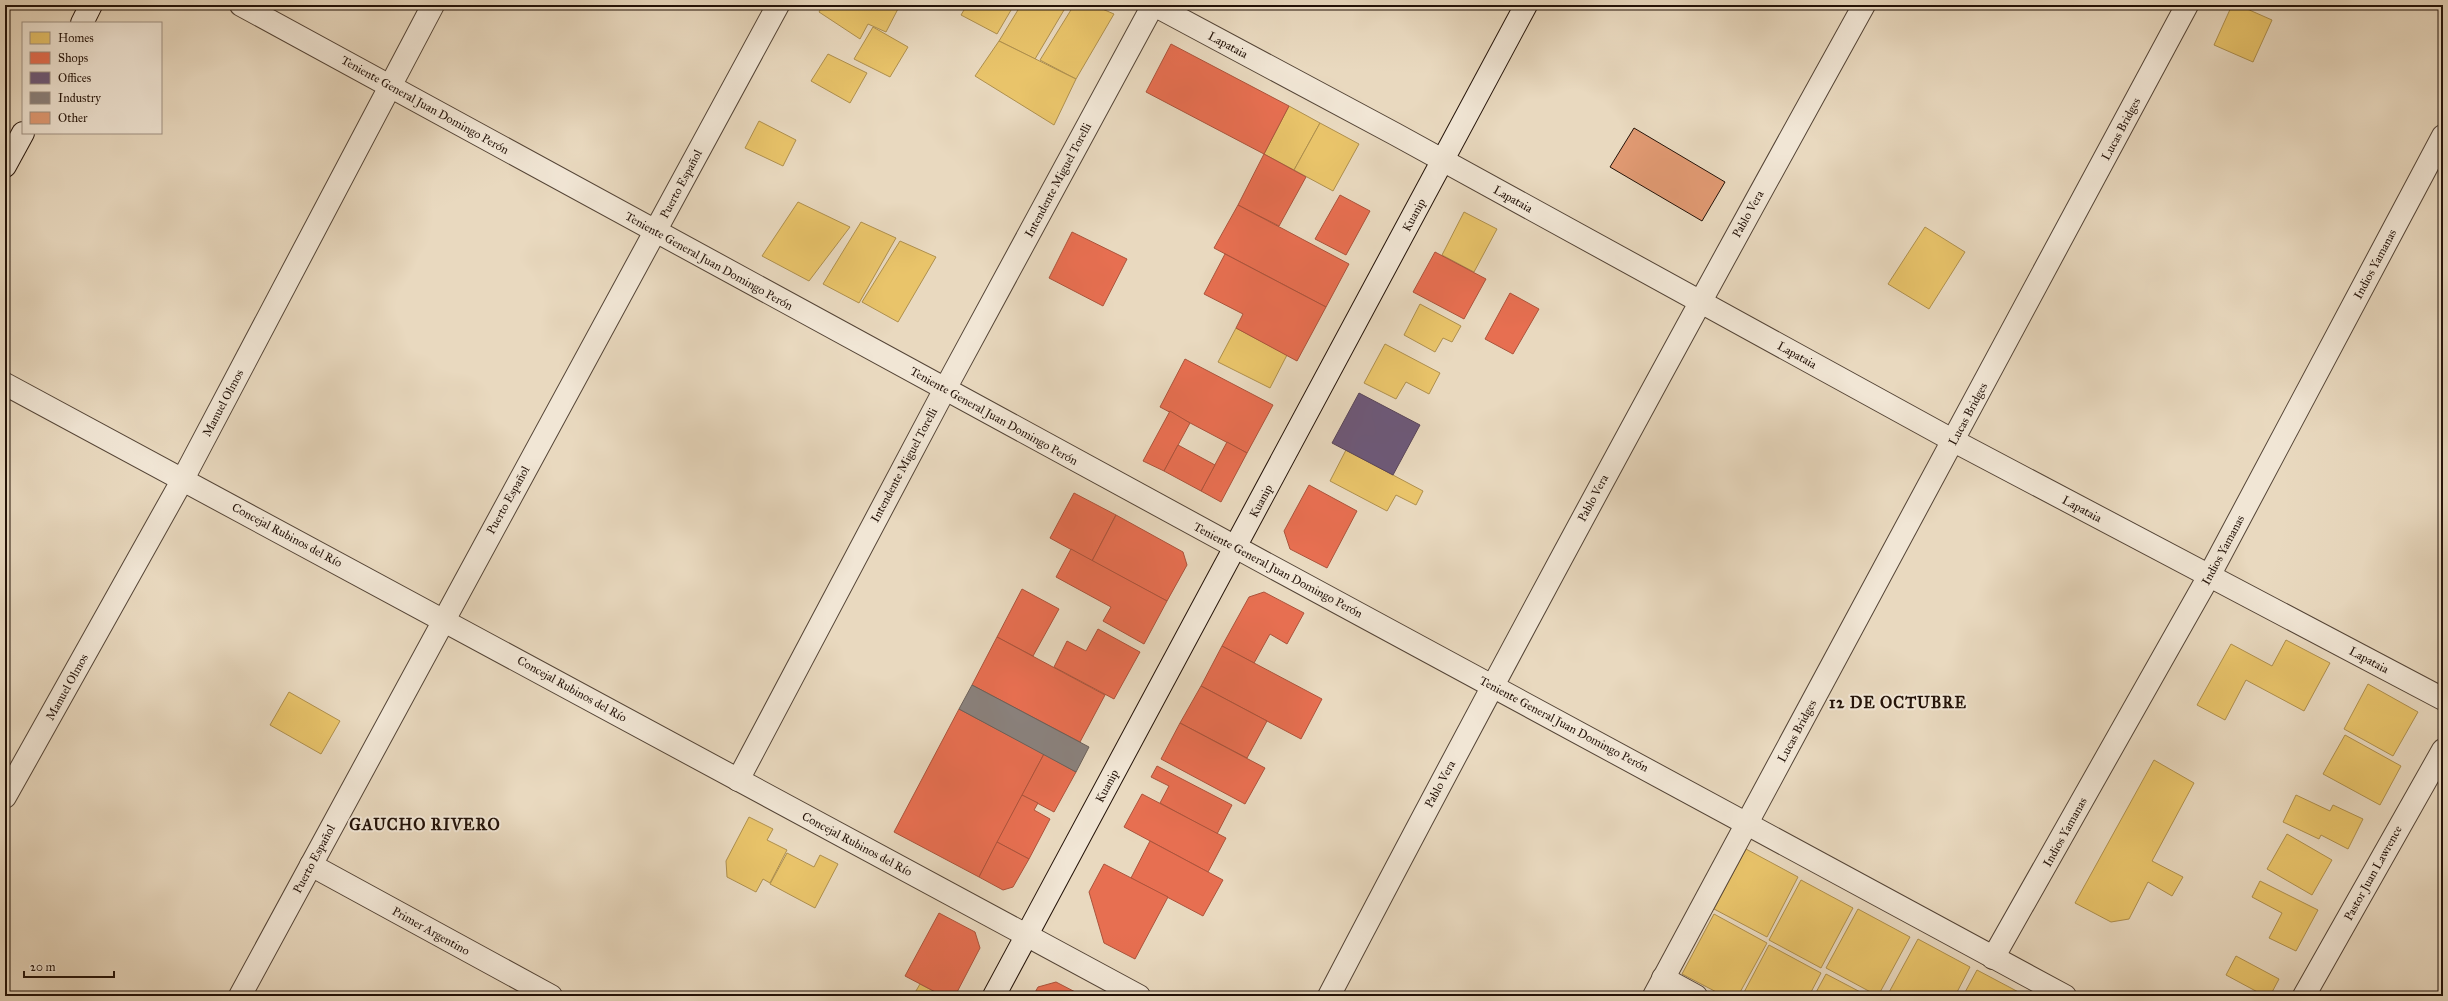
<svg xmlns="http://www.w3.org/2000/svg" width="2448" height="1001" font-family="'IM FELL Great Primer',serif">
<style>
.homes{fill:#e9c46a;stroke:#ae8f4d}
.shops{fill:#e76f51;stroke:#ac533b}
.offices{fill:#6d597a;stroke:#574458}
.industry{fill:#8a817c;stroke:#6b6059}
.building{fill:#e19a73;stroke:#231208}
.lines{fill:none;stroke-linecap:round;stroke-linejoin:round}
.minor-casing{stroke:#544436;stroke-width:24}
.secondary-casing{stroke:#231208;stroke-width:24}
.minor{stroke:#f1e6d5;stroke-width:22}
.secondary{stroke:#f1e6d5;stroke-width:22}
.labels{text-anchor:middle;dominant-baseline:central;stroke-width:4;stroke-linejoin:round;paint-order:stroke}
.street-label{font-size:12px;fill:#231208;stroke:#f1e6d5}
.district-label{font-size:16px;font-weight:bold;letter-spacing:1px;fill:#231208;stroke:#f1e6d5}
</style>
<rect width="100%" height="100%" fill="#e9d9bf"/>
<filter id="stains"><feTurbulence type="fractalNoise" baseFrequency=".005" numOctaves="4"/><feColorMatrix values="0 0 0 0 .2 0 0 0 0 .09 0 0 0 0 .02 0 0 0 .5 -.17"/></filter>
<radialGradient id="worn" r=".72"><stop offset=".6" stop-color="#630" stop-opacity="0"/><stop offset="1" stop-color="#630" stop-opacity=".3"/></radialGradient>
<g class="homes">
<path d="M823 5H900L886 32 868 24 860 39 819 12Z"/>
<path d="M967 5H1014L997 34 961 15Z"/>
<path d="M1021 5H1067L1035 59 999 41Z"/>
<path d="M1074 5H1093L1114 14 1076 79 1040 60Z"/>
<path d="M2232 5H2238L2272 20 2253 62 2214 45Z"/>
<path d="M873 27 908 47 890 77 854 59Z"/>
<path d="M999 41 1076 79 1054 125 975 76Z"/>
<path d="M828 54 867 73 850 103 811 81Z"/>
<path d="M1289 106 1320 123 1294 170 1264 154Z"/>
<path d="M759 121 796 140 783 166 745 148Z"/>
<path d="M1320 123 1359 144 1333 191 1294 170Z"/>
<path d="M798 202 850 227 809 281 762 256Z"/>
<path d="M1464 212 1497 229 1474 272 1442 255Z"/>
<path d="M861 222 896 238 859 303 823 284Z"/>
<path d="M1925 227 1965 252 1929 309 1888 284Z"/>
<path d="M900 241 936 257 898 322 862 302Z"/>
<path d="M1420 304 1461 326 1452 342 1443 338 1435 352 1404 335Z"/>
<path d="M1236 328 1287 355 1270 388 1218 362Z"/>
<path d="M1385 344 1440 373 1429 394 1406 382 1396 399 1364 383Z"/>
<path d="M1346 450 1423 491 1416 505 1396 495 1387 511 1330 481Z"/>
<path d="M2286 640 2330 663 2304 711 2246 680 2225 720 2197 705 2231 644 2272 666Z"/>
<path d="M2368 684 2418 712 2393 756 2344 729Z"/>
<path d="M289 692 340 721 321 754 270 725Z"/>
<path d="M2345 735 2401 766 2380 805 2323 774Z"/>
<path d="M2154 760 2194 783 2152 861 2183 877 2172 896 2148 882 2129 919 2111 922 2075 903Z"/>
<path d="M2296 795 2330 811 2333 805 2363 819 2348 849 2321 835 2319 839 2283 822Z"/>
<path d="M749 817 773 829 767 840 787 850 770 883 763 879 756 892 727 877 726 861Z"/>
<path d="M2287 834 2332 860 2312 895 2267 869Z"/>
<path d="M1746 849 1798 877 1767 937 1714 909Z"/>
<path d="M787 853 814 867 820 855 838 864 815 908 770 884Z"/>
<path d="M1801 880 1853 908 1821 968 1769 940Z"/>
<path d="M2260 881 2318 910 2296 951 2269 938 2282 913 2252 897Z"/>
<path d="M1858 909 1910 937 1878 996 1826 968Z"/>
<path d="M1714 914 1767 943 1738 996H1724L1682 974Z"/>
<path d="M1918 939 1970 967 1955 996H1887Z"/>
<path d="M1769 945 1821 973 1809 996H1742Z"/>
<path d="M2236 956 2279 979 2270 996H2265L2226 975Z"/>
<path d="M1977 970 2026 996H1963Z"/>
<path d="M1826 974 1868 996H1814Z"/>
<path d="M920 984 943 996H913Z"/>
</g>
<g class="shops">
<path d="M1171 44 1289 106 1264 154 1146 92Z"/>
<path d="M1264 154 1306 177 1279 226 1238 205Z"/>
<path d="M1340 195 1370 211 1346 255 1315 239Z"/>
<path d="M1238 205 1349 264 1326 307 1214 248Z"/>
<path d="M1072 232 1127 259 1103 306 1049 278Z"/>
<path d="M1435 252 1486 279 1464 319 1413 292Z"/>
<path d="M1225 254 1326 307 1297 361 1236 328 1243 314 1204 294Z"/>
<path d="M1510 293 1539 309 1513 354 1485 339Z"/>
<path d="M1185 359 1273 405 1247 453 1160 407Z"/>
<path d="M1170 411 1190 423 1164 471 1143 461Z"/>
<path d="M1227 442 1247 453 1221 502 1201 491Z"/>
<path d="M1178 445 1215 465 1201 491 1164 471Z"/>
<path d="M1309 485 1357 511 1327 568 1290 549 1284 531Z"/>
<path d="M1074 493 1116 515 1092 561 1050 538Z"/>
<path d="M1116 515 1183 552 1187 565 1167 601 1092 561Z"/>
<path d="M1071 549 1167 601 1144 644 1103 621 1111 607 1056 577Z"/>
<path d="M1022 589 1059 609 1033 656 997 637Z"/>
<path d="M1264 592 1304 613 1287 644 1270 634 1254 663 1222 646 1249 597Z"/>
<path d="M1098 629 1140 652 1114 699 1054 667 1067 641 1086 651Z"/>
<path d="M997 637 1105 695 1080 742 972 685Z"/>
<path d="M1222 646 1322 699 1301 739 1201 686Z"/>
<path d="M1201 686 1267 721 1247 758 1180 723Z"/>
<path d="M959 709 1044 754 979 877 894 832Z"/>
<path d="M1180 723 1265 768 1245 804 1161 759Z"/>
<path d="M1044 754 1076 772 1054 812 1022 795Z"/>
<path d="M1157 766 1232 805 1217 834 1160 803 1169 786 1151 777Z"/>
<path d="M1142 794 1226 838 1208 872 1124 827Z"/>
<path d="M1022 795 1038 803 1034 810 1050 819 1029 859 997 842Z"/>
<path d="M1150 841 1223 880 1203 916 1131 878Z"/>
<path d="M997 842 1029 859 1013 887 1003 890 979 877Z"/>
<path d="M1104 864 1168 897 1135 959 1104 943 1089 892Z"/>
<path d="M939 913 975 932 980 948 955 996H943L905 976Z"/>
<path d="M1056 982 1083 996H1033L1038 987Z"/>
</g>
<path class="offices" d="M1359 393 1420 425 1393 475 1332 443Z"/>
<path class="industry" d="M972 685 1089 747 1076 772 959 709Z"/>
<path class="building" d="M1634 128 1725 182 1702 221 1610 167Z"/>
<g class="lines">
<defs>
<g id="minor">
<path d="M241 5 1274 568 2065 996"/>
<path d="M1154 5 1395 134 1954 441 2443 699"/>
<path d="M5 384 1139 996"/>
<path d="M738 780 945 389 1153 5"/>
<path d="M5 797 183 479 433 5"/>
<path d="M311 865 551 996"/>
<path d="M1993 958 2209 576 2443 136"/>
<path d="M1663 978 1696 996"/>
<path d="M240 996 778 5"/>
<path d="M1329 996C1503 663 1682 333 1864 5"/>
<path d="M1654 996 2187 5"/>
<path d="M2304 996 2443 750"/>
</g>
<g id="secondary">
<path d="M82 23 91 5"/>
<path d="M5 166 23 133"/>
<path d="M994 996 1526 5"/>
</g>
</defs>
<use href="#minor" class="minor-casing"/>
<use href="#secondary" class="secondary-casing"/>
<use href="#minor" class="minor"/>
<use href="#secondary" class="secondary"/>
</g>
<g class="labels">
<g class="street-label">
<text transform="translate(1228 45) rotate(28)">Lapataia</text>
<text transform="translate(425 105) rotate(29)">Teniente General Juan Domingo Perón</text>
<text transform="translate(2121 129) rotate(-62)">Lucas Bridges</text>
<text transform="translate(1058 180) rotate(-62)">Intendente Miguel Torelli</text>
<text transform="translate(681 184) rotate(-62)">Puerto Español</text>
<text transform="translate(1513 199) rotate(29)">Lapataia</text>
<text transform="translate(1748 214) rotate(-61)">Pablo Vera</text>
<text transform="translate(1414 215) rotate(-62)">Kuanip</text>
<text transform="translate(709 261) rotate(29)">Teniente General Juan Domingo Perón</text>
<text transform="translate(2375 264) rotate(-62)">Indios Yamanas</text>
<text transform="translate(1797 355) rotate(29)">Lapataia</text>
<text transform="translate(223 403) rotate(-62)">Manuel Olmos</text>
<text transform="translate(1968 414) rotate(-62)">Lucas Bridges</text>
<text transform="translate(994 416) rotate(29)">Teniente General Juan Domingo Perón</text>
<text transform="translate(904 465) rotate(-62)">Intendente Miguel Torelli</text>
<text transform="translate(1593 498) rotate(-62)">Pablo Vera</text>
<text transform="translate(508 500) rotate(-61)">Puerto Español</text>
<text transform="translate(1261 501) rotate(-62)">Kuanip</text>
<text transform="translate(2082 509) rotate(28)">Lapataia</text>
<text transform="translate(287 535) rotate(28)">Concejal Rubinos del Río</text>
<text transform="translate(2223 550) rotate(-62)">Indios Yamanas</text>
<text transform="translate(1278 570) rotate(28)">Teniente General Juan Domingo Perón</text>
<text transform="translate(2369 660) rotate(28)">Lapataia</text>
<text transform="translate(67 687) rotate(-61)">Manuel Olmos</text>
<text transform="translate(572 689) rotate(29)">Concejal Rubinos del Río</text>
<text transform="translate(1564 724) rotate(28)">Teniente General Juan Domingo Perón</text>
<text transform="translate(1797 731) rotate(-62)">Lucas Bridges</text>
<text transform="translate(1440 784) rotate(-62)">Pablo Vera</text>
<text transform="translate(1107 786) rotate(-62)">Kuanip</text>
<text transform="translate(2065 832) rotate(-61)">Indios Yamanas</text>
<text transform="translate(857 844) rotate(28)">Concejal Rubinos del Río</text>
<text transform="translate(314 859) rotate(-62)">Puerto Español</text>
<text transform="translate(2373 873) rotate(-61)">Pastor Juan Lawrence</text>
<text transform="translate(431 931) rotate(29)">Primer Argentino</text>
</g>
<g class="district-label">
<text x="1898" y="702">12 DE OCTUBRE</text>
<text x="425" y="824">GAUCHO RIVERO</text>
</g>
</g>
<rect width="2448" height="1001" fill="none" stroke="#e9d9bf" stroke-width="20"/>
<rect x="6" y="6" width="2436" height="989" fill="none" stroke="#231208" stroke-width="2"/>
<rect x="10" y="10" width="2428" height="981" fill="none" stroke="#231208"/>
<rect x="22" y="22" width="140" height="112" fill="#f1e6d5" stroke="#9f9183"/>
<rect x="30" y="32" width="20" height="12" fill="#e9c46a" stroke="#9f9183"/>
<text x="58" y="42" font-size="12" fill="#231208">Homes</text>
<rect x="30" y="52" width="20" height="12" fill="#e76f51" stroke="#9f9183"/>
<text x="58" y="62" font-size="12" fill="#231208">Shops</text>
<rect x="30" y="72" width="20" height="12" fill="#6d597a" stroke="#9f9183"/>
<text x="58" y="82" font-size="12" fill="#231208">Offices</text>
<rect x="30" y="92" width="20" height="12" fill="#8a817c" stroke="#9f9183"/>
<text x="58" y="102" font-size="12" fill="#231208">Industry</text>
<rect x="30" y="112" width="20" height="12" fill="#e19a73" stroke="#9f9183"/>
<text x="58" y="122" font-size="12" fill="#231208">Other</text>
<path d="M24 971v6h90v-6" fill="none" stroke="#231208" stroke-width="2"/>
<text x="30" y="971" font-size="12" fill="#231208" stroke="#f1e6d5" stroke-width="3" paint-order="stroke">20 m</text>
<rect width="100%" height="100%" filter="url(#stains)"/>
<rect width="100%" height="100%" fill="url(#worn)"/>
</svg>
